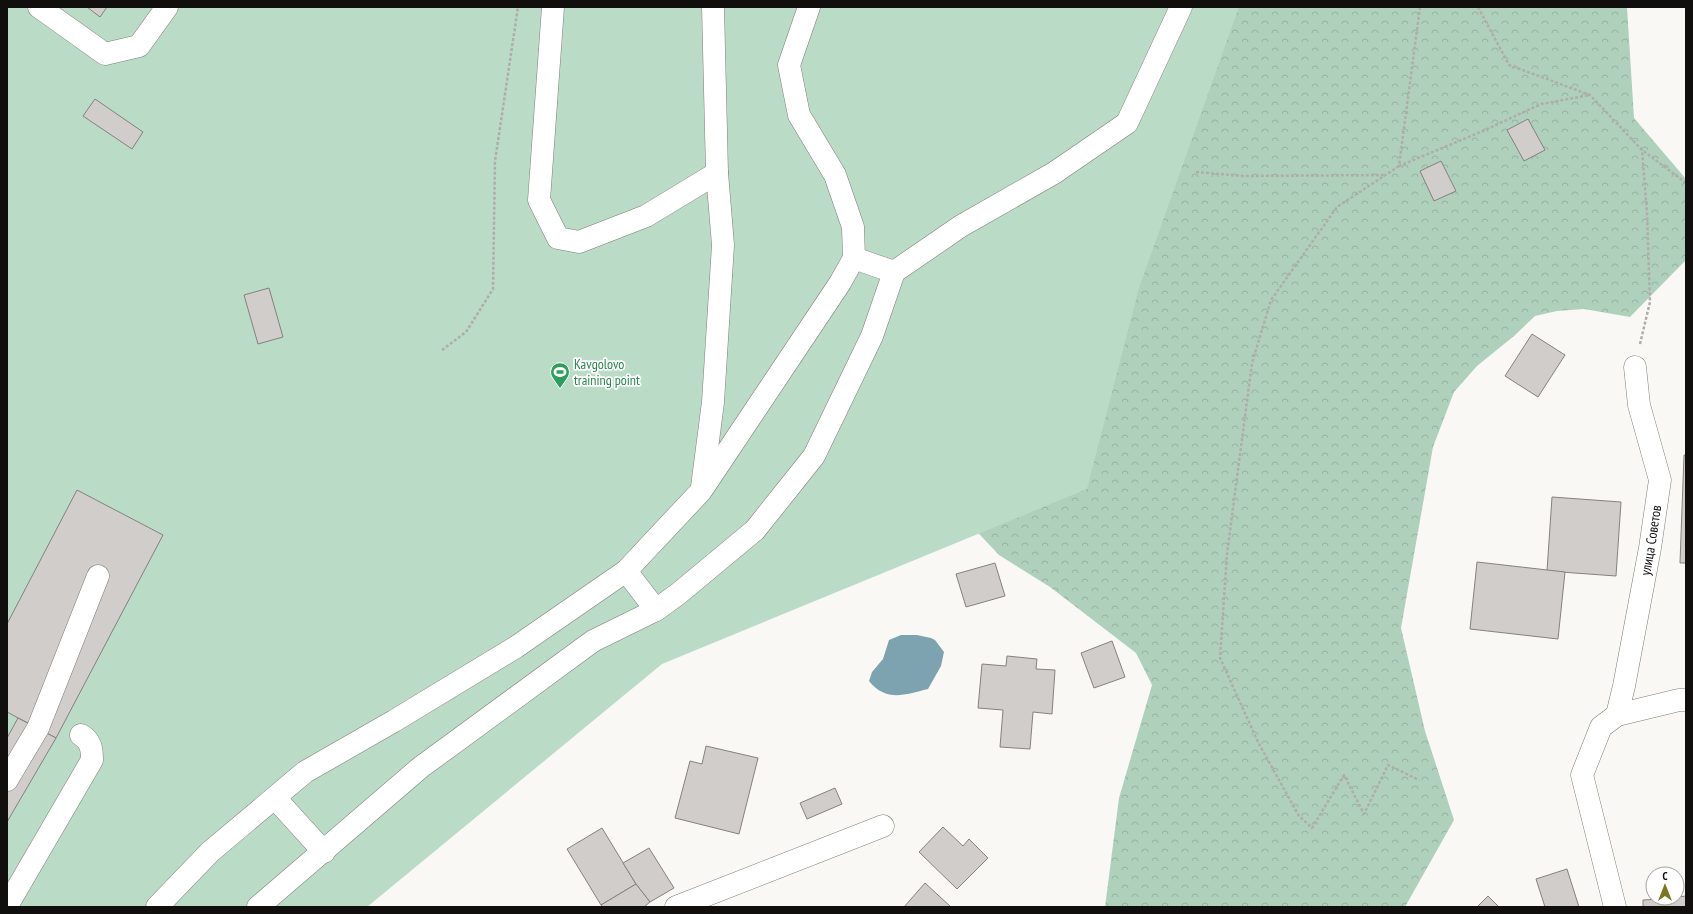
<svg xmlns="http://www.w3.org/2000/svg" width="1693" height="914" font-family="'PT Sans Narrow',sans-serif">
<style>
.forest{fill:url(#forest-crowns)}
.green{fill:#badbc6}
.water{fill:#7da3b1}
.building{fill:#d1cdcb;stroke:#84817e}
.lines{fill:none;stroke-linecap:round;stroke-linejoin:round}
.minor-casing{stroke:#7e7d79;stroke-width:23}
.path{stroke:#afadaa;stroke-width:2.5;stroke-dasharray:3 2;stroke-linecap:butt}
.minor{stroke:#fff;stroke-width:22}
.labels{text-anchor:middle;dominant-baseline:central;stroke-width:3.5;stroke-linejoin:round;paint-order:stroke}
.leisure-label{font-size:14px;fill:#27864d;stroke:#fff;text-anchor:start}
.street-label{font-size:14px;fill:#100f0e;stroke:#fff}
</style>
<defs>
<pattern id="forest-crowns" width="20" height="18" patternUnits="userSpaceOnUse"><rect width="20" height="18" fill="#afd1bc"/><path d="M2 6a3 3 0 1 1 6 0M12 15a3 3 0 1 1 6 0" fill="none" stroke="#96b2a0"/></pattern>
</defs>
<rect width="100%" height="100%" fill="#faf8f4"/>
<path class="forest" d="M1228 7H1627L1634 118 1686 179V260L1630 317 1584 309 1557 311 1535 316 1514 336 1477 366 1454 392 1433 447 1401 628 1425 731 1454 820 1405 907H1105L1119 798 1152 685 1136 653 1050 587 999 555 950 503Z"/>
<path class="green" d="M7 7H1239L1139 288 1087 489 662 664 367 907H7Z"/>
<path class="water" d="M901 635H917L931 638 935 640 944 652 941 666 928 689C904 695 886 702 869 681L872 672 883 659 889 640Z"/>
<g class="building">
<path d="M87 7H107L100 17Z"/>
<path d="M95 99 143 132 132 149 83 116Z"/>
<path d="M1528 119 1545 150 1524 161 1507 130Z"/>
<path d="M1441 161 1456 191 1434 201 1420 171Z"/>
<path d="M269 288 283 337 258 344 244 295Z"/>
<path d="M1532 334 1565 355 1538 397 1505 376Z"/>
<path d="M1684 455H1686V563H1680Z"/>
<path d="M77 490 163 535 56 738 7 712V624Z"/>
<path d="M1552 497 1621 502 1616 576 1547 571Z"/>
<path d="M1477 562 1565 572 1558 639 1470 629Z"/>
<path d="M995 563 1005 596 966 607 956 574Z"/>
<path d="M1112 641 1125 677 1094 688 1081 653Z"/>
<path d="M1007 656 1037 659 1036 669 1055 670 1052 714 1033 712 1030 749 1000 747 1003 710 978 708 982 664 1006 666Z"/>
<path d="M18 718 56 738 7 822V738Z"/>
<path d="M706 746 758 758 739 834 675 818 690 761 702 764Z"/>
<path d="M835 788 842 804 807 819 800 803Z"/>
<path d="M943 827 963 846 969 839 988 858 957 889 919 852Z"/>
<path d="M602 828 636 884 601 905 567 849Z"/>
<path d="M649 848 674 888 650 902 636 884 623 863Z"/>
<path d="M1567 869 1579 907H1545L1536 879Z"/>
<path d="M925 883 951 907H904Z"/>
<path d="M636 884 650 902 644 907H603L601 905Z"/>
<path d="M1488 896 1499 907H1477Z"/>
<path d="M1686 896V907H1643V900L1677 898V897Z"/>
</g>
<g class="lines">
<defs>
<g id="minor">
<path d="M39 7 105 54 139 46 167 7"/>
<path d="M553 7 539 200 558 238 579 242 646 216 717 173 713 7"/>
<path d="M854 258 894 272"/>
<path d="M702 487 713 402 723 245 717 173"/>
<path d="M626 571 656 610"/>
<path id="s1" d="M1617 715 1624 686 1650 548 1660 480 1639 405 1635 367"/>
<path d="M7 780 38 728 98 576"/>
<path d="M275 798 324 852"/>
<path d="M7 906 92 760C92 749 91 741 81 735"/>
<path d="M157 907 210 852 305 772 394 721 516 647 626 571 701 491 840 283 854 258 853 227 835 175 799 115 789 65 809 7"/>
<path d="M258 907 421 767 593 641 656 610 678 594 755 530 814 456 872 336 894 272 961 226 1054 173 1127 123 1181 7"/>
<path d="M676 907 883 826"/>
<path d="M1615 907 1582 775 1601 727 1617 715 1679 700H1686"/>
</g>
</defs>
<use href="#minor" class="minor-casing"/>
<g class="path">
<path d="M1420 7 1399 166 1483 131 1541 104 1590 95"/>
<path d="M1478 7 1509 65 1590 95 1642 150 1686 183"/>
<path d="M1399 166 1337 207 1271 300 1252 363 1227 554 1220 658 1258 742 1299 816 1312 828 1344 775 1364 814 1388 765 1419 780"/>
<path d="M1196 172 1245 176 1384 175"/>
<path d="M1640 344 1650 302 1647 213 1642 150"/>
<path d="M442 350 466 332 493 289 495 161 518 7"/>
</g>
<use href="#minor" class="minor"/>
</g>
<defs>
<symbol id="stadium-pin" viewBox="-11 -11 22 30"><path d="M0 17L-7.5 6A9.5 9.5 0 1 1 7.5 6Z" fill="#2e9e5b" stroke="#fff"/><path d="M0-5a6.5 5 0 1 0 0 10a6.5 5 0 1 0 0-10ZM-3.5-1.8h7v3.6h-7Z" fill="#fff"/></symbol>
</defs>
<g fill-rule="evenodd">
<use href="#stadium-pin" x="549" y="361" width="22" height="30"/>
</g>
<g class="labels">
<g class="leisure-label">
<text x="574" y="364">Kavgolovo<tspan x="574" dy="16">training point</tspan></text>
</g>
<g class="street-label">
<text stroke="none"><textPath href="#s1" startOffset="178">улица Советов</textPath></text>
</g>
</g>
<rect width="1693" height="914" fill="none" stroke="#100f0e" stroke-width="16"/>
<g transform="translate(1665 886)"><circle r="19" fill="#ffffff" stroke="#9f9f9f"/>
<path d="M0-3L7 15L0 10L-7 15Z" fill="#77781f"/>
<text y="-6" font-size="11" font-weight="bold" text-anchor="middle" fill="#100f0e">С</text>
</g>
</svg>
